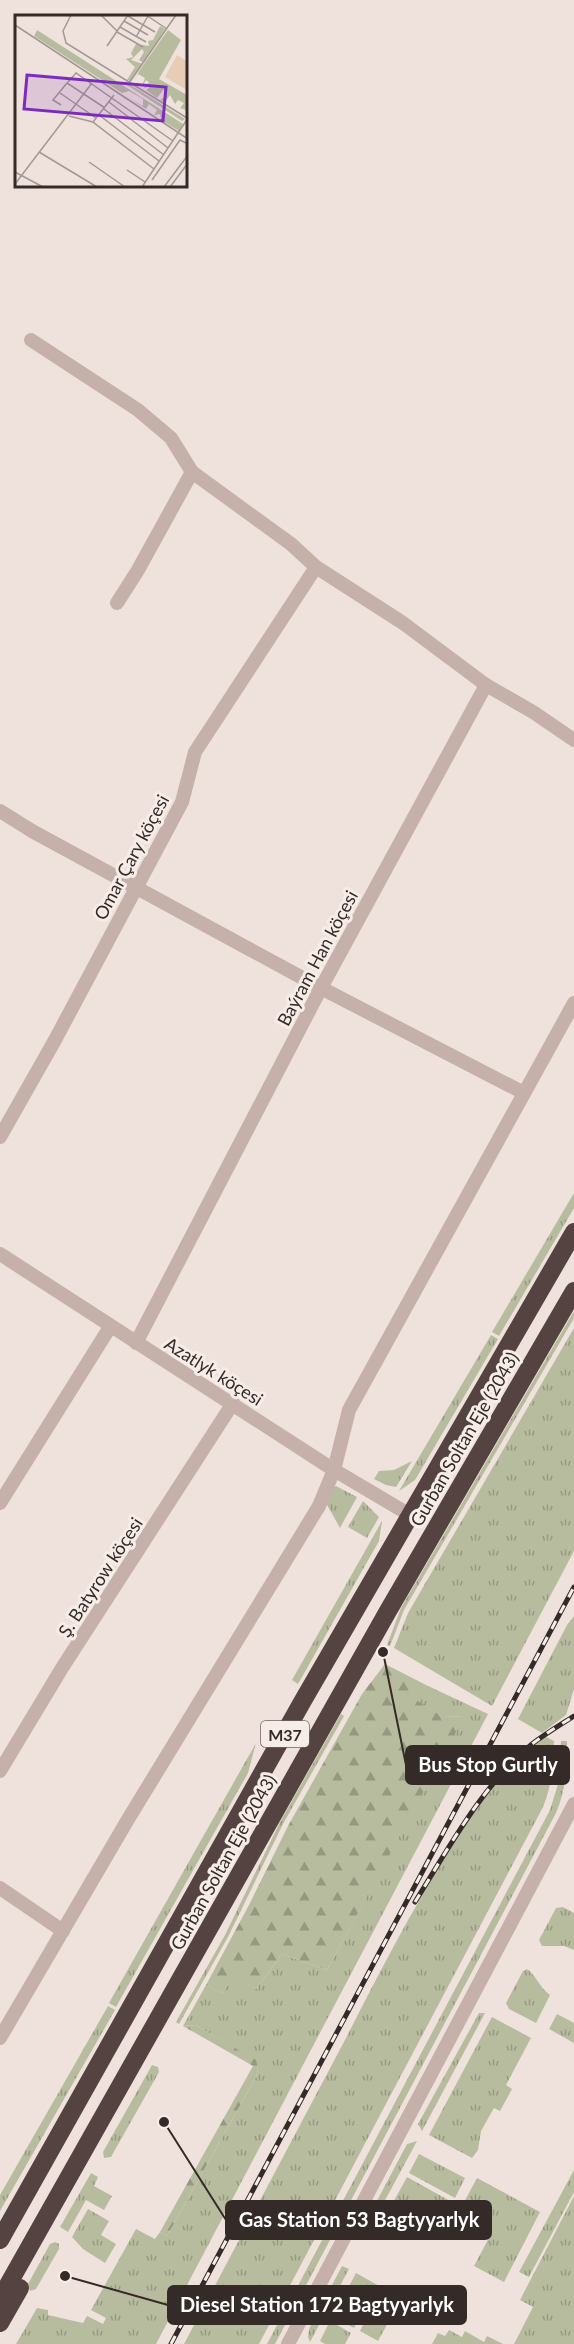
<svg xmlns="http://www.w3.org/2000/svg" width="574" height="2344" font-family="Lato,sans-serif">
<style>
.grass{fill:url(#grass-tufts)}
.forest{fill:url(#forest-firs)}
.lines{fill:none;stroke-linecap:round;stroke-linejoin:round}
.minor{stroke:#c5b1aa;stroke-width:14}
.highway{stroke:#544340;stroke-width:18}
.rail-casing{stroke:#342a28;stroke-width:5}
.rail{stroke:#f7ede8;stroke-width:3;stroke-dasharray:9;stroke-linecap:butt}
.labels{text-anchor:middle;dominant-baseline:central;stroke-width:6;stroke-linejoin:round;paint-order:stroke}
.shield{fill:#f7ede8;stroke:#6e6462;stroke-width:1.5}
.shield-label{font-size:16px;font-weight:bold;fill:#342a28}
.street-label{font-size:18px;fill:#342a28;stroke:#f7ede8}
.inset-road{fill:none;stroke:#a49894;stroke-width:1.5}
.view{fill:#7b2cbf;fill-opacity:0.15;stroke:#7b2cbf;stroke-width:3}
.inset-edge{fill:none;stroke:#342a28;stroke-width:3}
.leader{fill:none;stroke:#342a28;stroke-width:2}
.callout-dot{fill:#342a28;stroke:#f7ede8;stroke-width:2}
.callout{fill:#342a28;stroke:#342a28;stroke-width:2}
.callout-label{font-size:20px;text-anchor:middle;font-weight:bold;fill:#fff}
</style>
<defs>
<pattern id="grass-tufts" width="24" height="20" patternUnits="userSpaceOnUse" patternTransform="scale(1.5)"><rect width="24" height="20" fill="#b8bc9e"/><path d="M3 7l-1-3M5 7V3M7 7l1-3M15 17l-1-3M17 17v-4M19 17l1-3" fill="none" stroke="#969981"/></pattern>
<pattern id="forest-firs" width="22" height="20" patternUnits="userSpaceOnUse" patternTransform="scale(1.5)"><rect width="22" height="20" fill="#b8bc9e"/><path d="M5 1l3.5 6h-7zM16 11l3.5 6h-7z" fill="#969981"/></pattern>
</defs>
<rect width="100%" height="100%" fill="#efe2dc"/>
<g class="grass">
<path d="M574 1193V1208L499 1336 492 1332Z"/>
<path d="M574 1311V1318L404 1610 390 1646 387 1645 401 1608Z"/>
<path d="M574 1328V1551L492 1706 394 1648 408 1613Z"/>
<path d="M491 1335 498 1339 415 1480 399 1491Z"/>
<path d="M412 1461 396 1487 386 1485 374 1479 379 1471 394 1470Z"/>
<path d="M336 1486 357 1497 340 1528 326 1503 332 1488Z"/>
<path d="M363 1501 379 1517 367 1538 348 1527Z"/>
<path d="M382 1521 379 1541 298 1684 292 1680Z"/>
<path d="M574 1616V1689L566 1715 542 1733 518 1719 567 1625Z"/>
<path d="M426 1685 488 1714 156 2344H16L37 2308 48 2310V2315L83 2323 87 2316 103 2324 106 2318 91 2310 136 2229 155 2239 160 2232 167 2236 256 2077 258 2068 255 2060 195 2025 183 2026 206 1985 222 1993 234 1975 256 1989 282 1954 327 1970 463 1717 442 1716 415 1700Z"/>
<path d="M341 1714 344 1716 283 1824 228 1937 179 2024 176 2022 225 1935 280 1822Z"/>
<path d="M546 1737 554 1741C553 1764 552 1786 543 1807L259 2344H184C238 2242 292 2140 346 2038 377 1977 408 1917 444 1859 471 1815 502 1766 546 1737Z"/>
<path d="M561 1741H567C567 1766 566 1790 556 1813L275 2344H267L550 1810 558 1784Z"/>
<path d="M256 1743 248 1773 116 2007 109 2003Z"/>
<path d="M563 1907 574 1913V1950L564 1946H542L539 1940 556 1908Z"/>
<path d="M527 1969C536 1975 539 1987 550 1995L536 2023 509 2009 506 2003 523 1971Z"/>
<path d="M108 2006 115 2010 0 2211V2195Z"/>
<path d="M479 2013H485L422 2131 418 2124Z"/>
<path d="M557 2014 574 2023V2043L549 2029Z"/>
<path d="M492 2017 531 2038 506 2085 512 2089 500 2111 494 2108 481 2131 478 2150 472 2158 429 2135Z"/>
<path d="M152 2065 158 2067 159 2072 111 2157 104 2158 103 2152Z"/>
<path d="M417 2141 376 2217 370 2214 407 2144Z"/>
<path d="M419 2154 465 2178 455 2198 409 2173Z"/>
<path d="M574 2170V2192L529 2277 519 2272Z"/>
<path d="M91 2173 98 2177 94 2186 112 2196 104 2210 86 2200 68 2232 60 2227Z"/>
<path d="M407 2177 452 2202 433 2237 424 2233 420 2240 383 2221Z"/>
<path d="M477 2178 540 2212 504 2282 474 2266 490 2236 456 2217Z"/>
<path d="M574 2196V2344H514L533 2307 520 2300Z"/>
<path d="M88 2209 109 2221 101 2235 116 2244 105 2263 83 2249 72 2237Z"/>
<path d="M55 2242 59 2244V2249L36 2289 30 2291 28 2284 50 2244Z"/>
<path d="M342 2266 349 2269 310 2342 308 2337 309 2329Z"/>
<path d="M356 2273 392 2293 389 2300 398 2304 391 2317 346 2292Z"/>
<path d="M343 2297 364 2308 354 2328 333 2317Z"/>
<path d="M370 2311 389 2321 378 2341 360 2331Z"/>
<path d="M330 2321 351 2333 345 2344H325L320 2341Z"/>
<path d="M449 2330 462 2337 465 2331 484 2342 487 2336 503 2344H432L438 2333 445 2336Z"/>
</g>
<g class="forest">
<path d="M385 1664 426 1685 416 1700 442 1716 464 1717 327 1970 282 1954 256 1989 234 1976 222 1993 206 1985 249 1905 288 1826 362 1694Z"/>
<path d="M195 2025 256 2060 258 2068 256 2077 167 2236 160 2232 253 2066 183 2026Z"/>
</g>
<g class="lines">
<g class="minor">
<path d="M31 340 138 410 171 438 192 472"/>
<path d="M117 603 138 570 192 472 291 544 316 567 403 623 486 685"/>
<path d="M0 811 32 831 321 988 524 1093"/>
<path d="M0 1137 55 1040 182 802 195 752 316 567"/>
<path d="M0 1254 334 1470 410 1515"/>
<path d="M136 1343 321 988 486 685 533 712 574 740"/>
<path d="M0 1503 110 1327"/>
<path d="M0 1771 62 1668 233 1403"/>
<path d="M0 1888 63 1931"/>
<path d="M0 2038 127 1821 319 1506 334 1470 349 1410 574 1003"/>
<path d="M288 2344 574 1804"/>
</g>
<g class="highway">
<path d="M0 2240 301 1704 574 1232"/>
<path d="M0 2299 388 1611 574 1291"/>
<path d="M0 2323 20 2288"/>
</g>
<defs>
<g id="rail">
<path d="M415 1902C448 1849 483 1784 532 1744 545 1734 560 1725 574 1716"/>
<path d="M171 2344 574 1587"/>
</g>
</defs>
<use href="#rail" class="rail-casing"/>
<use href="#rail" class="rail"/>
</g>
<g class="labels">
<rect class="shield" x="261" y="1721" width="48" height="26" rx="4.5"/>
<g class="shield-label">
<text x="285" y="1734">M37</text>
</g>
<g class="street-label">
<text transform="translate(131 857) rotate(-62)">Omar Çary köçesi</text>
<text transform="translate(317 958) rotate(-62)">Baýram Han köçesi</text>
<text transform="translate(214 1371) rotate(32)">Azatlyk köçesi</text>
<text transform="translate(464 1439) rotate(-60)">Gurban Soltan Eje (2043)</text>
<text transform="translate(100 1577) rotate(-57)">Ş. Batyrow köçesi</text>
<text transform="translate(223 1862) rotate(-61)">Gurban Soltan Eje (2043)</text>
</g>
</g>
<g transform="translate(15 15)">
<rect width="172" height="172" fill="#efe2dc"/>
<path d="M145 11 150 14 129 48 124 45 129 37 127 34 116 45 128 49 116 66 112 65 120 52 111 44 118 42 116 38 121 29 134 31 133 26 138 25ZM22 15 168 109 164 116 146 105 145 99 139 100 142 95 134 89 131 94 111 81 128 91V84L114 76 107 78 19 21ZM153 15 166 25 144 64 172 80 171 95 165 93 169 88 163 85 160 89 155 80 150 87 145 85 151 81 149 74 142 83 131 75 138 69 128 74 134 67 131 65 126 73 130 63 123 59 119 66 124 71 119 66 124 56ZM106 66 114 69 170 104 167 106Z" fill="#b8bc9e"/>
<path d="M162 40 172 46V75L150 62Z" fill="#e7ccb6"/>
<path class="inset-road" d="M56 0 48 16 51 28 172 103M86 0 102 16M131 0 152 14M113 1 140 17M109 6 133 20M0 10 173 124M105 12 131 27M102 17 128 32M121 22 133 1M92 31 113 0M114 68 161 0M45 78 81 103M99 80 78 107 139 154M94 87 153 133M46 90 38 85 52 68M90 93 52 68 61 58 158 126M89 94 149 140M84 100 144 146M54 101 78 107M24 137 82 172M74 147 110 172M112 155 130 167M0 157 28 172M137 165 165 125 173 129M0 169 77 68M127 172 173 103M149 172 173 140M155 172 173 148"/>
<path class="view" d="M12 60 151 72 148 106 9 94Z"/>
<rect width="172" height="172" class="inset-edge"/>
</g>
<path class="leader" d="M383 1652L406 1765M164 2122L226 2220M65 2276L168 2305"/>
<g class="callout-dot">
<circle cx="383" cy="1652" r="6"/>
<circle cx="164" cy="2122" r="6"/>
<circle cx="65" cy="2276" r="6"/>
</g>
<g class="callout">
<rect x="406" y="1746" width="163" height="38" rx="6"/>
<rect x="226" y="2201" width="265" height="38" rx="6"/>
<rect x="168" y="2286" width="298" height="38" rx="6"/>
</g>
<g class="callout-label">
<text x="488" y="1772">Bus Stop Gurtly</text>
<text x="359" y="2227">Gas Station 53 Bagtyyarlyk</text>
<text x="317" y="2312">Diesel Station 172 Bagtyyarlyk</text>
</g>
</svg>
